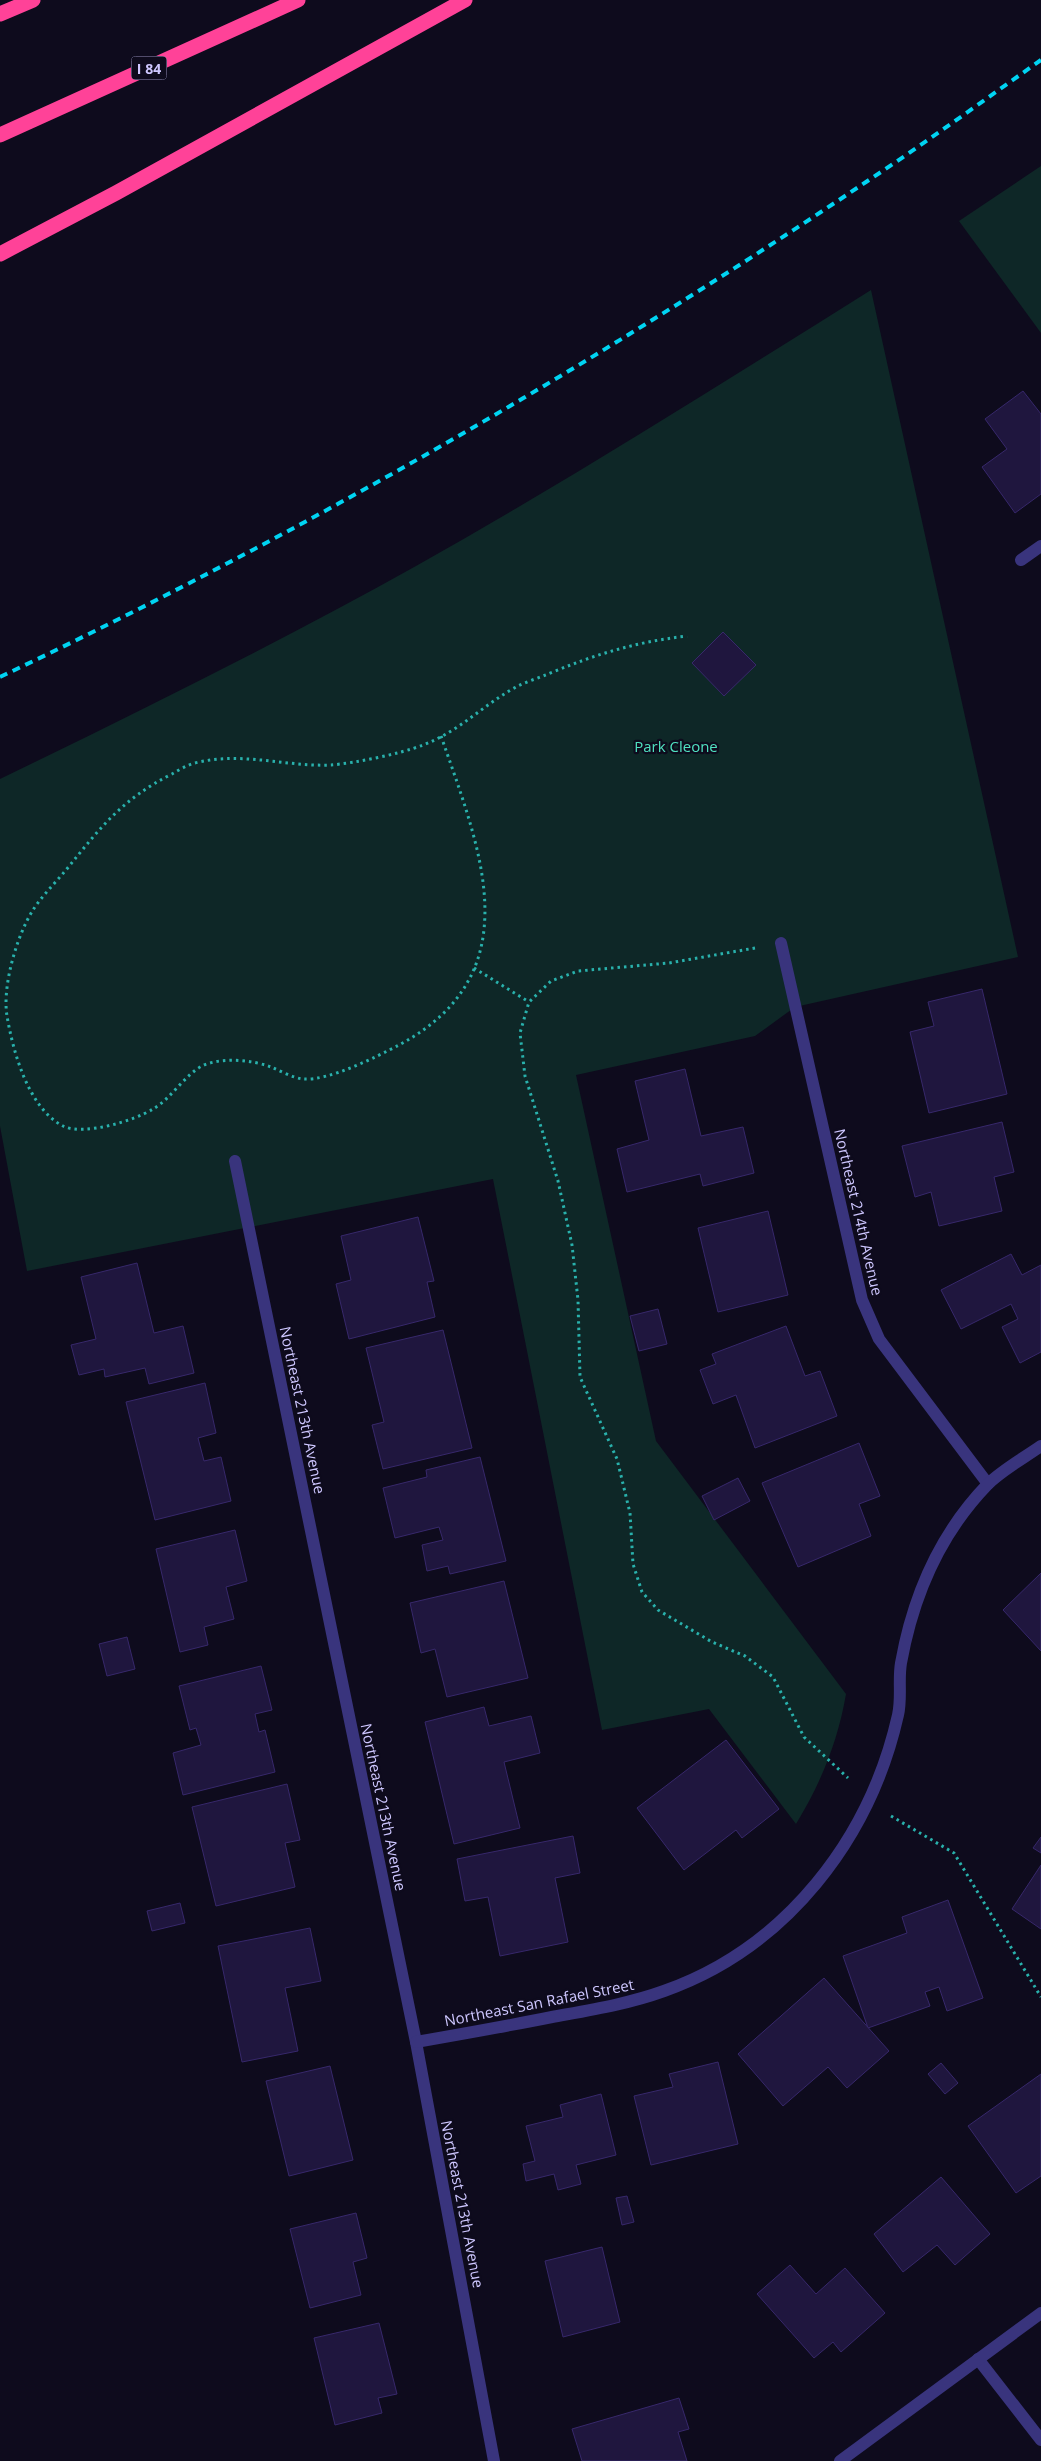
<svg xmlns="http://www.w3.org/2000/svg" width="1041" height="2461" font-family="'Open Sans',sans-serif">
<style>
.green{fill:#0e2727}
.building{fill:#1f163e;stroke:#37286b}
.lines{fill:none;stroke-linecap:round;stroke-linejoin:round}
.path{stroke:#29b1ac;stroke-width:3;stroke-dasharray:2.5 4;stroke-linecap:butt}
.street{stroke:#39347d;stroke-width:12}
.highway{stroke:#ff4298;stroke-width:15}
.rail{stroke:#00d4f2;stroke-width:4;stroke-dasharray:8 6;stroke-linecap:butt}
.labels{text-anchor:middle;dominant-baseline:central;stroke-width:4.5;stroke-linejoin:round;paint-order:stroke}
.shield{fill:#0e0b1d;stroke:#948fbb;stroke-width:1}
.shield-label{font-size:14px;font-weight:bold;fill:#cec7ff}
.park-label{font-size:15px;fill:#50e1c0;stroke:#0e0b1d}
.street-label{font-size:15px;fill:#cec7ff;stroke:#0e0b1d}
</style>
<rect width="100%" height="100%" fill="#0e0b1d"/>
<g class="green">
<path d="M1041 166V333L959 221Z"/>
<path d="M871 290 1018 957 795 1007 755 1036 576 1075 656 1441 846 1694C838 1741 821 1783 796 1824L709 1709 602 1730 493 1179 27 1271 0 1126V779C140 711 280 642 416 566 571 479 721 384 871 290Z"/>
</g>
<g class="building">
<path d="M1023 391 1041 414V494L1015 513 982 467 1007 449 985 419Z"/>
<path d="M723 632 756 665 724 696 692 663Z"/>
<path d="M982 989 1007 1094 929 1113 910 1032 934 1026 928 1002Z"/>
<path d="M685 1069 701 1136 743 1127 754 1173 703 1186 700 1174 627 1192 617 1149 649 1140 635 1081Z"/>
<path d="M1002 1122 1014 1172 994 1177 1002 1211 939 1226 931 1192 915 1197 902 1146Z"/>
<path d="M768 1211 788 1295 718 1312 698 1228Z"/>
<path d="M418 1217 434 1281 427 1282 435 1317 349 1339 336 1284 351 1280 341 1236Z"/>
<path d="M1011 1254 1022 1275 1041 1265V1352L1020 1363 1002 1327 1018 1319 1011 1304 961 1329 941 1290Z"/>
<path d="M137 1263 154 1333 183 1326 194 1373 149 1384 145 1368 105 1377 104 1369 79 1375 71 1345 96 1339 81 1277Z"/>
<path d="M658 1309 667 1344 639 1351 630 1316Z"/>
<path d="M786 1326 805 1376 820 1371 837 1416 755 1448 736 1395 713 1404 700 1370 716 1364 712 1354Z"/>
<path d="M443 1330 472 1448 383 1469 372 1425 384 1422 366 1348Z"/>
<path d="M205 1383 216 1433 198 1438 204 1461 221 1457 231 1501 155 1520 126 1402Z"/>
<path d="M859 1443 880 1496 859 1504 871 1536 798 1567 762 1483Z"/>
<path d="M480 1457 506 1561 450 1574 448 1566 427 1571 422 1545 443 1540 439 1527 395 1538 383 1488 427 1477 426 1470Z"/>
<path d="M738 1478 750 1501 714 1520 702 1496Z"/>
<path d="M235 1530 247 1581 226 1587 234 1619 204 1627 208 1645 180 1652 156 1549Z"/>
<path d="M1041 1573V1651L1003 1610Z"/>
<path d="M504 1581 528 1678 447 1697 435 1649 421 1653 410 1603Z"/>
<path d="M127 1637 135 1669 107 1676 99 1644Z"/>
<path d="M261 1666 272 1710 255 1714 259 1732 265 1730 275 1772 183 1795 173 1753 201 1745 196 1728 190 1730 179 1686Z"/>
<path d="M484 1707 489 1726 531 1716 540 1753 504 1762 520 1828 454 1844 425 1722Z"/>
<path d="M726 1740 779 1809 742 1838 736 1830 684 1870 637 1808Z"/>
<path d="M287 1784 300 1840 285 1843 295 1887 216 1906 192 1807Z"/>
<path d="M573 1836 580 1873 555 1878 568 1942 500 1956 488 1897 465 1901 457 1859Z"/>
<path d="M1041 1837V1853L1033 1848Z"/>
<path d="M1041 1865V1929L1012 1909Z"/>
<path d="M948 1900 983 1998 947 2011 939 1987 925 1992 930 2006 868 2028 843 1956 907 1933 902 1917Z"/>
<path d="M180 1903 185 1923 152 1931 147 1911Z"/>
<path d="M310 1928 321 1981 285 1988 298 2051 242 2062 218 1946Z"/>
<path d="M824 1978 889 2051 847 2088 828 2067 783 2106 738 2054Z"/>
<path d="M718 2062 738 2144 651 2165 634 2096 673 2087 669 2074Z"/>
<path d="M941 2063 958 2083 945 2094 928 2074Z"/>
<path d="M330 2066 353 2160 289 2176 266 2081Z"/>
<path d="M1041 2074V2176L1016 2193 968 2126Z"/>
<path d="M601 2094 616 2155 576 2165 581 2184 558 2190 554 2174 526 2181 523 2164 535 2161 526 2126 563 2117 560 2105Z"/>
<path d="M941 2177 990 2234 955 2265 937 2245 903 2272 874 2234Z"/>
<path d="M627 2196 634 2222 622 2225 616 2198Z"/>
<path d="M356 2213 367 2258 353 2262 361 2295 310 2308 290 2229Z"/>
<path d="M602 2247 620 2322 563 2337 545 2261Z"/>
<path d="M790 2265 816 2294 845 2268 885 2313 841 2352 833 2342 814 2358 757 2294Z"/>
<path d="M379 2323 397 2394 378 2398 382 2413 335 2425 314 2338Z"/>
<path d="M679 2398 689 2429 678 2432 687 2461H582L572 2429Z"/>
</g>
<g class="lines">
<g class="path">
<path d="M441 736C480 849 533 973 399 1045 376 1057 329 1081 303 1079 293 1078 281 1071 271 1067 252 1060 224 1057 204 1065 186 1073 171 1099 153 1109 134 1121 83 1136 63 1126 28 1108 13 1051 7 1016 2 986 17 935 33 910 42 896 55 883 66 870 100 828 122 799 172 774 179 770 187 765 195 763 242 751 285 767 331 765 355 763 400 754 423 745 460 731 483 705 516 687 526 682 538 678 548 674 596 654 636 642 687 636"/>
<path d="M755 948 669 963 578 971 551 981 529 1002 520 1033 525 1076 558 1181 572 1245 578 1300 580 1377 617 1459 630 1513 633 1564 642 1592 658 1610 712 1642 745 1656 773 1677 804 1737 848 1778"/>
<path d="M474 968 529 1002"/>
<path d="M891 1816 954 1853 1041 1997"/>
</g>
<g class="street">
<path d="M1021 560 1041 546"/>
<path d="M781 943 862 1300 879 1339 988 1484"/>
<path d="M235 1161 416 2042 494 2461"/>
<path d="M416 2042C462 2034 507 2026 552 2017 590 2010 628 2004 664 1991 786 1948 870 1839 898 1715 902 1698 898 1680 901 1663 913 1596 939 1535 987 1485 1002 1470 1024 1458 1041 1446"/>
<path d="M978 2359 1041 2440"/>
<path d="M840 2461 1041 2313"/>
</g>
<g class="highway">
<path d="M0 14 33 0"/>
<path d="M0 135 298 0"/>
<path d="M0 254 116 193 465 0"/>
</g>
<path class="rail" d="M0 677C301 534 590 367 866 182 925 143 983 101 1041 60"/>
</g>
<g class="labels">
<rect class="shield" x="131.5" y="56.5" width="35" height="23" rx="4"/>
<g class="shield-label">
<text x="149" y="68">I 84</text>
</g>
<g class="park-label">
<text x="676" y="746">Park Cleone</text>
</g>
<g class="street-label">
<text transform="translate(859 1212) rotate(77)">Northeast 214th Avenue</text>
<text transform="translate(303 1410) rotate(78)">Northeast 213th Avenue</text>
<text transform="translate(384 1807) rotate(78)">Northeast 213th Avenue</text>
<text transform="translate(539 2002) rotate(-11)">Northeast San Rafael Street</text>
<text transform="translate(463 2204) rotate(79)">Northeast 213th Avenue</text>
</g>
</g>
</svg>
